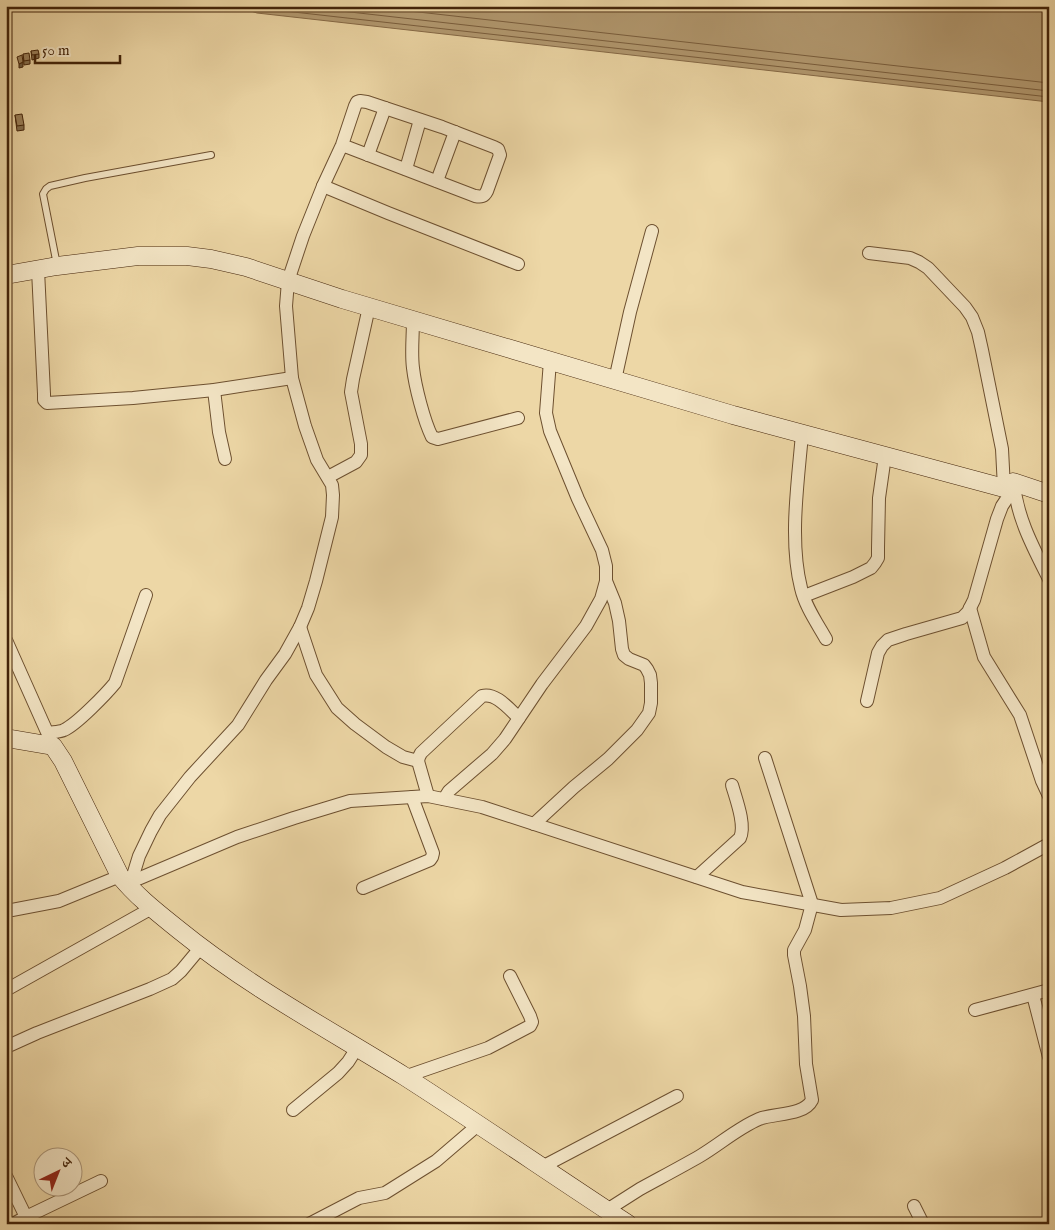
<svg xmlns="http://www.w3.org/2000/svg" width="1055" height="1230" font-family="'IM FELL English','Noto Serif Devanagari',serif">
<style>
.water{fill:#b39a71;stroke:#866a47}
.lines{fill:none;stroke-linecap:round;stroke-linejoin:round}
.shore{stroke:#7a5e3d;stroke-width:1}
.lane-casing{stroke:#6d5030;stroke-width:8}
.street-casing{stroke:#6d5030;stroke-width:14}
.secondary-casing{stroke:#422309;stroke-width:19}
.lane{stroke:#f3e5c5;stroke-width:6}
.street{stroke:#f3e5c5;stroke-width:12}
.secondary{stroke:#f3e5c5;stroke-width:18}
.wall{fill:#856f4e;stroke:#422309}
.shaded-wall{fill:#6c5a40;stroke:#422309}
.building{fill:#9b815b;stroke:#422309}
</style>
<rect width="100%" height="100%" fill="#edd7a6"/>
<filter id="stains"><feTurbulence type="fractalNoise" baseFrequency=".004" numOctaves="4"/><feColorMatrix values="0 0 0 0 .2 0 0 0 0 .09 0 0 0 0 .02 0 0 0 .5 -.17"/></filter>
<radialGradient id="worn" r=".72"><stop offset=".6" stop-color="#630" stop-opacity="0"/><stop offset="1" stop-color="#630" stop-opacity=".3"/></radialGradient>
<path class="water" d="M235 6H1049V102L257 13Z"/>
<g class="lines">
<g class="shore">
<path d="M252 6 258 8 1049 97"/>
<path d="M297 6 1049 91"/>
<path d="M365 6 1049 83"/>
</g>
<defs>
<path id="lane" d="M57 265 43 194 46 189 50 186 85 178 211 155"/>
<g id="street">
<path d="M368 155 385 108"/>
<path d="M406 169 420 120"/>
<path d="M437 181 455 132"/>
<path d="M323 186 388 213 518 264"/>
<path d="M869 253 910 258 919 262 928 268 965 307 972 317 978 332 982 350 1002 449 1004 488"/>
<path d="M38 270 44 394V400L47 403 133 398 214 390 292 378"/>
<path d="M413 320C413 336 411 353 413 368 415 386 424 421 432 437L438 439 518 418"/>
<path d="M615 380 630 312 652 231"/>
<path d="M214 390 219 432 225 459"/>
<path d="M802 434C798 482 789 540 801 588 805 606 817 623 826 639"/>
<path d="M328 477 356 462 361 455V444L351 392 353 379 369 307"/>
<path d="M1014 484C1017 518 1034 549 1049 579"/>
<path d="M804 596 853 577 871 568 875 563 878 558V548L879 498 885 456"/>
<path d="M970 608 984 657 1020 715 1042 781 1049 796"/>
<path d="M300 627 316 675 337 708 355 724 386 747 403 757 418 761"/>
<path d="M6 640 51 741"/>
<path d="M867 701 878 653 882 646 888 640 906 634 962 618 968 612 974 600 997 519 1002 506 1014 488"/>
<path d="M48 733C53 732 60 732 64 730 77 724 106 694 115 683L146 595"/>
<path d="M428 796 418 761 419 757 421 753 482 696C496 692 510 710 519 718"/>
<path d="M444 799 449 791 492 754 505 739 542 684 586 626 601 599 606 581V566L602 550 578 499 550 431 546 413 550 361"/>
<path d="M534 824 574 787 608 759 637 730 649 713 651 703V683L650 675 647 669 644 665 629 659 624 655 622 649 619 621 615 603 606 581"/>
<path d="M697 877 740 838C746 825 736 799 732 785"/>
<path d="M131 882 139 856 151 831 160 815 190 777 238 725 266 680 285 654 300 627 308 608 316 581 332 517 333 495 332 485 317 460 305 426 292 378 286 306 288 281 303 236 323 186 342 145 355 106 357 102 360 101 367 102 442 127 494 147 498 149 500 155 487 191C484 197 481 197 475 196L342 145"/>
<path d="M126 884 237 837 294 818 350 801 428 796 482 807 742 892 841 910 891 908 940 898 1005 868 1049 844"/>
<path d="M363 888 430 860 432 857 433 853 412 797"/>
<path d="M6 910H12L59 901 120 876"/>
<path d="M6 990 152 908"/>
<path d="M1033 995 1049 1057"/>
<path d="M975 1010 1049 990"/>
<path d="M6 1047 37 1033 150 989 172 979 181 971 201 947"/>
<path d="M404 1077 488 1048 530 1026 532 1022 530 1016 510 976"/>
<path d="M293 1110 338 1073 348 1062 357 1048"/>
<path d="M542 1167 677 1096"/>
<path d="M6 1176 26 1217 13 1224"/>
<path d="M914 1206 923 1224"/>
<path d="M607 1210C618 1203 629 1196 640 1189 660 1178 681 1167 700 1156 720 1144 738 1128 759 1119 774 1113 804 1116 812 1100L806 1064 804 1016 800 986 794 955V950L805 930 812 904 765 758"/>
<path d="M29 1224 26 1217 101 1181"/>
<path d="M309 1224 359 1198 385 1193 436 1161 478 1125"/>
</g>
<g id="secondary">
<path d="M6 275 57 266 138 256H187L211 259 246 267 342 299 733 415 1004 488 1013 482 1049 494"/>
<path d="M6 738 53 746 63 761 120 876C137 897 158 913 179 930 248 986 328 1029 404 1076 479 1124 553 1175 628 1224"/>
</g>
</defs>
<use href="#lane" class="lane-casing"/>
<use href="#street" class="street-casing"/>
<use href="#secondary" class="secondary-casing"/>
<use href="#lane" class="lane"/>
<use href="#street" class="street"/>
<use href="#secondary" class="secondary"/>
</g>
<g class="wall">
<path d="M31 51 39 54V58L32 60Z"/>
<path d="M23 54 30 60V64L24 65Z"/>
<path d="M15 115 24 125V130L17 131Z"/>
</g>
<g class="shaded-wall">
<path d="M23 62V67L19 68V64Z"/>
<rect x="6" y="66" width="3" height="4"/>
</g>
<g class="building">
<path d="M38 50 39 54 32 55 31 51Z"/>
<path d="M29 53 30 60 24 61 23 54Z"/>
<path d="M22 55 23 62 19 64 17 57Z"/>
<path d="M6 58H7L9 66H6Z"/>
<path d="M22 114 24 125 17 126 15 115Z"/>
</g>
<rect width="1055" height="1230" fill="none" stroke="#edd7a6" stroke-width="25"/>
<rect x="8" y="8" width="1040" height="1215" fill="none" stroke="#422309" stroke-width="2.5"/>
<rect x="12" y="12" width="1030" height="1205" fill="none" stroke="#422309"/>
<g transform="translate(58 1172) rotate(43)"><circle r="24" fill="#f3e5c5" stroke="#ac977a"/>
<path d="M0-4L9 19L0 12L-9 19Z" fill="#8f2418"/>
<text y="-8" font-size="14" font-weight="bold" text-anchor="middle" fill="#422309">उ</text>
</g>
<path d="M35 55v8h85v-8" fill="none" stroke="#422309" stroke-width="2.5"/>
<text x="42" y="55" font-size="15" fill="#422309" stroke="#f3e5c5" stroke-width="4" paint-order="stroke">50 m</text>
<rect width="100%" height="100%" filter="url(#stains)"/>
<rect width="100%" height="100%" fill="url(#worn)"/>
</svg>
